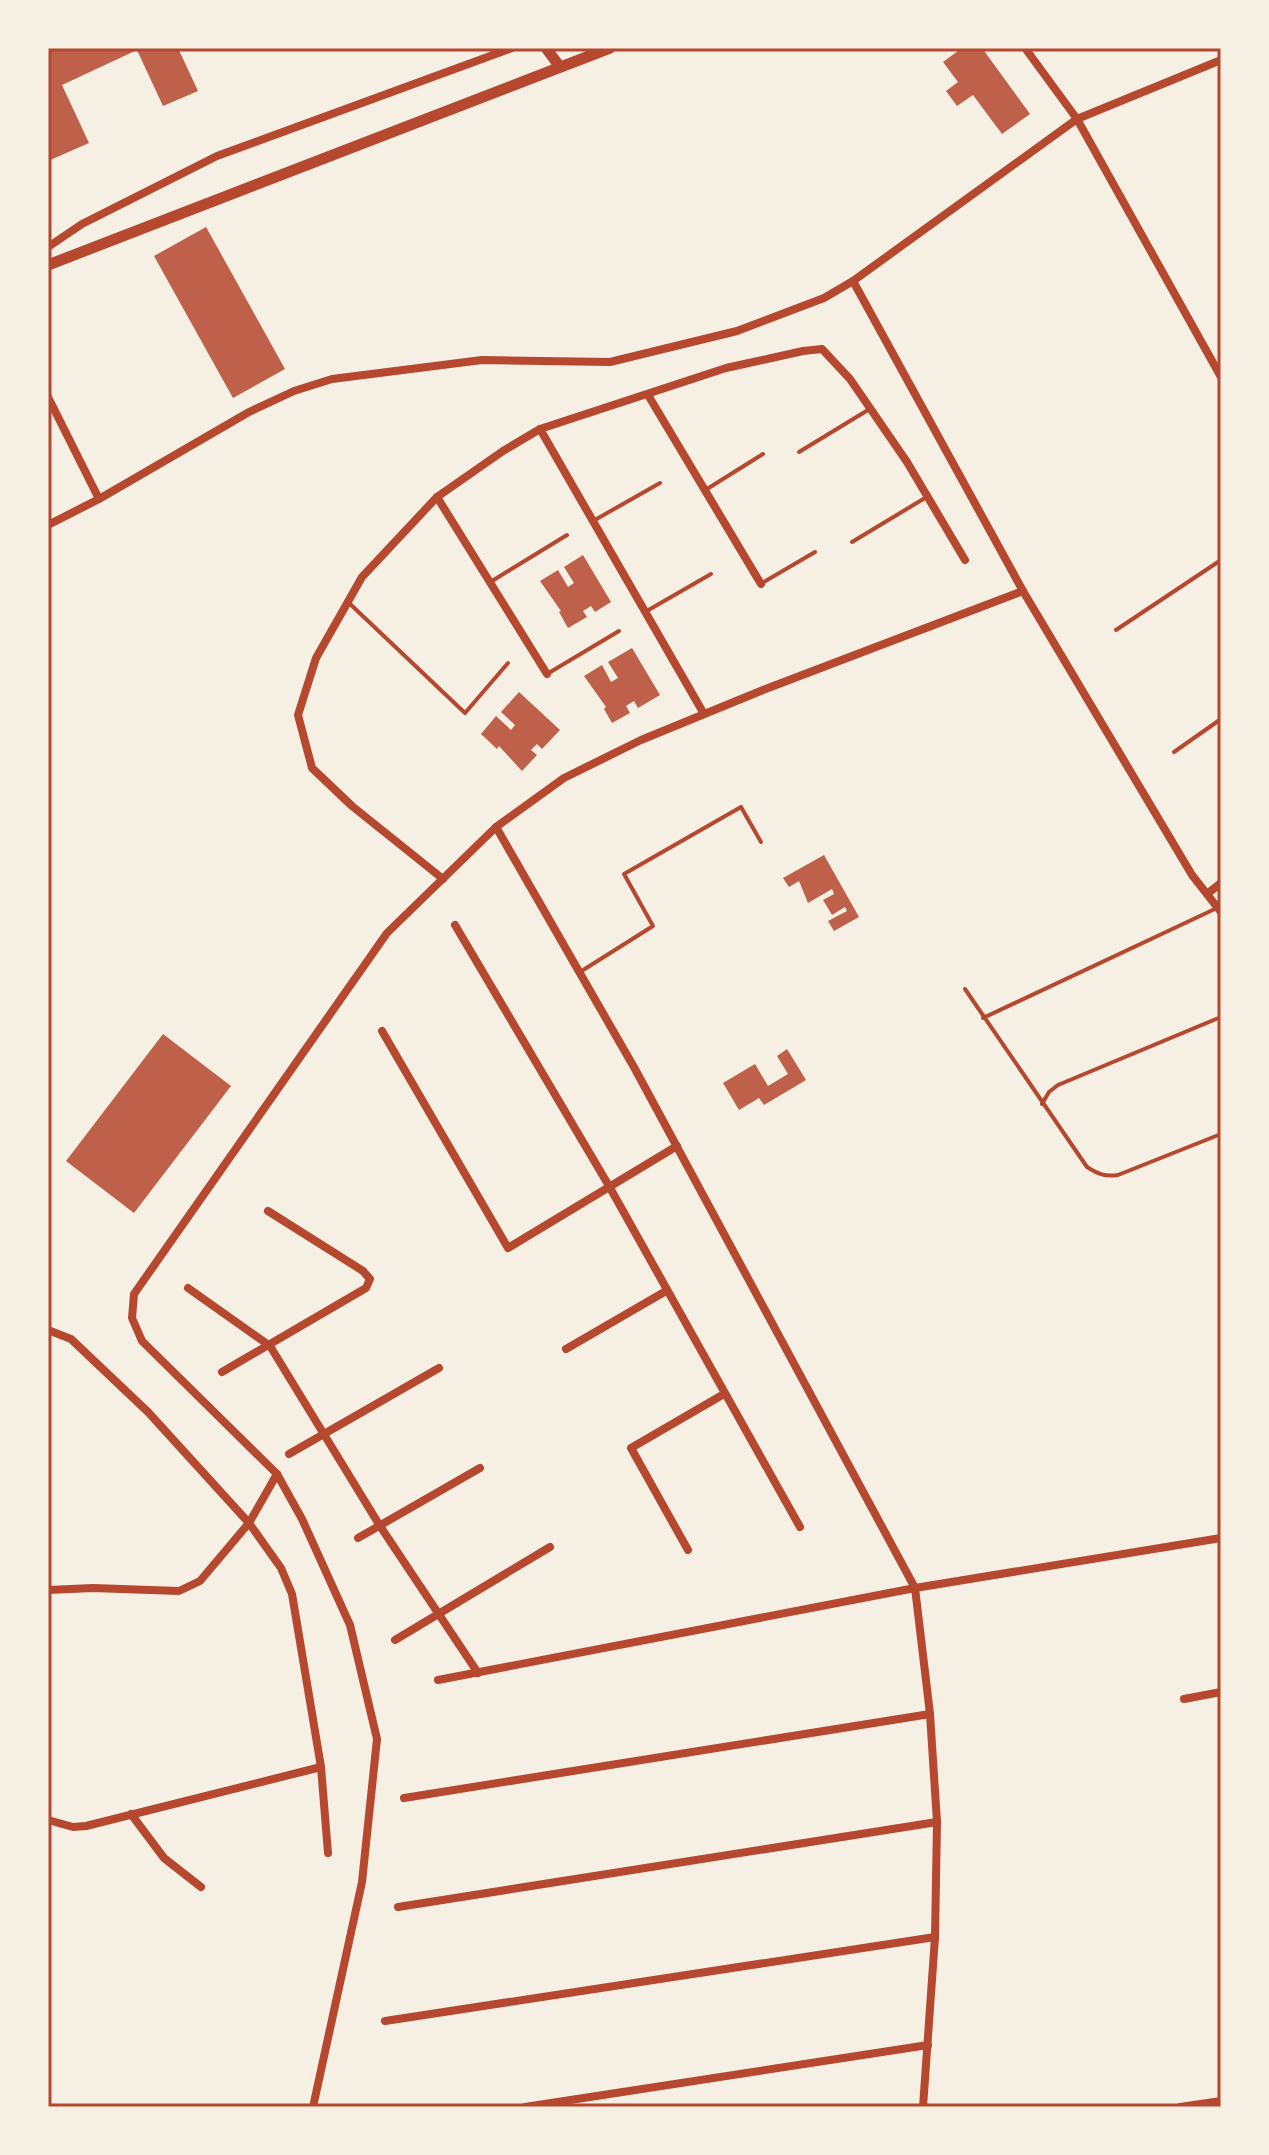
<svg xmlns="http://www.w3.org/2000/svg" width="1269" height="2155" font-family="Quicksand,sans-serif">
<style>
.building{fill:#bf614a}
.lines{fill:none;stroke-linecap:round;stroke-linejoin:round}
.service{stroke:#b5482f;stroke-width:4}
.minor{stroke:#b5482f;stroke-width:8}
.tertiary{stroke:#b5482f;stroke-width:11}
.neatline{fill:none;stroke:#b5482f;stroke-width:3}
</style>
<rect width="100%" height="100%" fill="#f6efe4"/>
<g class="building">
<path d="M48 48H178L198 91 163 106 137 50 62 85 89 143 48 161Z"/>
<path d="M962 48H982L1030 114 1002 134 973 95 957 106 946 91 958 82 943 62Z"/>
<path d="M206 227 285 369 233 398 154 256Z"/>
<path d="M583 555 611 602 595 612 591 606 583 611 587 617 568 628 559 612 561 611 540 581 558 570 568 587 574 583 564 567Z"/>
<path d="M632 648 660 695 638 708 634 701 626 706 630 713 612 723 604 709 606 707 584 676 602 665 611 682 618 678 608 662Z"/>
<path d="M519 692 560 730 542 749 537 744 531 750 537 755 522 771 499 746 497 749 481 734 496 716 511 730 515 725 501 712Z"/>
<path d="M824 855 859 917 834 931 828 921 847 911 845 907 832 915 823 900 834 894 832 889 808 903 799 881 789 887 783 878Z"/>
<path d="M163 1034 231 1086 134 1213 66 1161Z"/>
<path d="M787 1049 806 1080 764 1105 759 1098 739 1110 723 1083 755 1064 768 1086 788 1074 777 1056Z"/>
</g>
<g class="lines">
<g class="service">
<path d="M799 452 868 410"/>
<path d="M707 489 763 454"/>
<path d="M593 521 660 483"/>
<path d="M852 542 925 498"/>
<path d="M492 581 567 535"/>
<path d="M762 583 815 552"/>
<path d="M348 602 465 713 508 663"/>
<path d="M645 612 711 574"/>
<path d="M1116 630 1221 560"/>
<path d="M547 674 619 631"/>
<path d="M1174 752 1221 719"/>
<path d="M580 972 653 926 624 874 741 807 761 842"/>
<path d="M965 989 1087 1167C1098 1174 1105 1177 1118 1175L1221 1134"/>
<path d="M983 1018 1217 908"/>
<path d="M1042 1104 1049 1092 1058 1085 1221 1017"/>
</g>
<g class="minor">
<path d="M1025 48 1077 119 1221 60"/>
<path d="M48 247 82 224 217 156 512 48"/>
<path d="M853 281 1023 591 1192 875 1221 912"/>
<path d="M648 395 761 584"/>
<path d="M48 397 99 499"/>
<path d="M540 429 704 714"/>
<path d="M437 497 547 674"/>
<path d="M48 525 99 499 249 412 294 391 332 379 482 360 610 362 737 331 824 298 853 281 1077 119 1221 377"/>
<path d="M496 827 635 1069 915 1588 930 1714 937 1822 935 1937 923 2107"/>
<path d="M443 879 352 806 312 768 298 715 316 658 362 577 437 497 503 451 540 429 726 368 803 351 822 349 850 379 907 462 965 560"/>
<path d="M1207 894 1221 883"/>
<path d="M455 925 609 1186 800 1527"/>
<path d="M382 1031 508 1248 677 1146"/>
<path d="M188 1288 270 1346 380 1526 478 1673"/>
<path d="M48 1330 71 1339 148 1412 249 1523 281 1568 292 1594 321 1767 328 1853"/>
<path d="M566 1349 666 1291"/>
<path d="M222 1372 366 1288 370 1279 363 1271 268 1211"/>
<path d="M289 1454 439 1368"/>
<path d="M358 1538 480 1468"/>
<path d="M688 1550 631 1448 724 1394"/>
<path d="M48 1590 93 1588 179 1591 200 1581 249 1523 277 1474"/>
<path d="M395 1640 550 1547"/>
<path d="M438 1680 915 1588 1221 1538"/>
<path d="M1184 1699 1221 1692"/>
<path d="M404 1798 930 1714"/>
<path d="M131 1814 164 1858 201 1887"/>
<path d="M48 1820 73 1827 86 1826 321 1767"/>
<path d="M398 1907 937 1822"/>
<path d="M385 2021 935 1937"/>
<path d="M313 2107 362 1882 377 1739 350 1625 302 1519 277 1474 142 1341 132 1318 134 1294 387 933 496 827 564 778 641 740 763 690 1023 591"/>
<path d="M525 2107 928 2045"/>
<path d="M1180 2107 1221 2101"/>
</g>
<g class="tertiary">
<path d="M546 48 560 67"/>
<path d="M48 265 610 48"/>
</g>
</g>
<rect width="1269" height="2155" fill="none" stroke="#f6efe4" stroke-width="100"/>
<rect x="50" y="50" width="1169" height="2055" class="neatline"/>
</svg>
